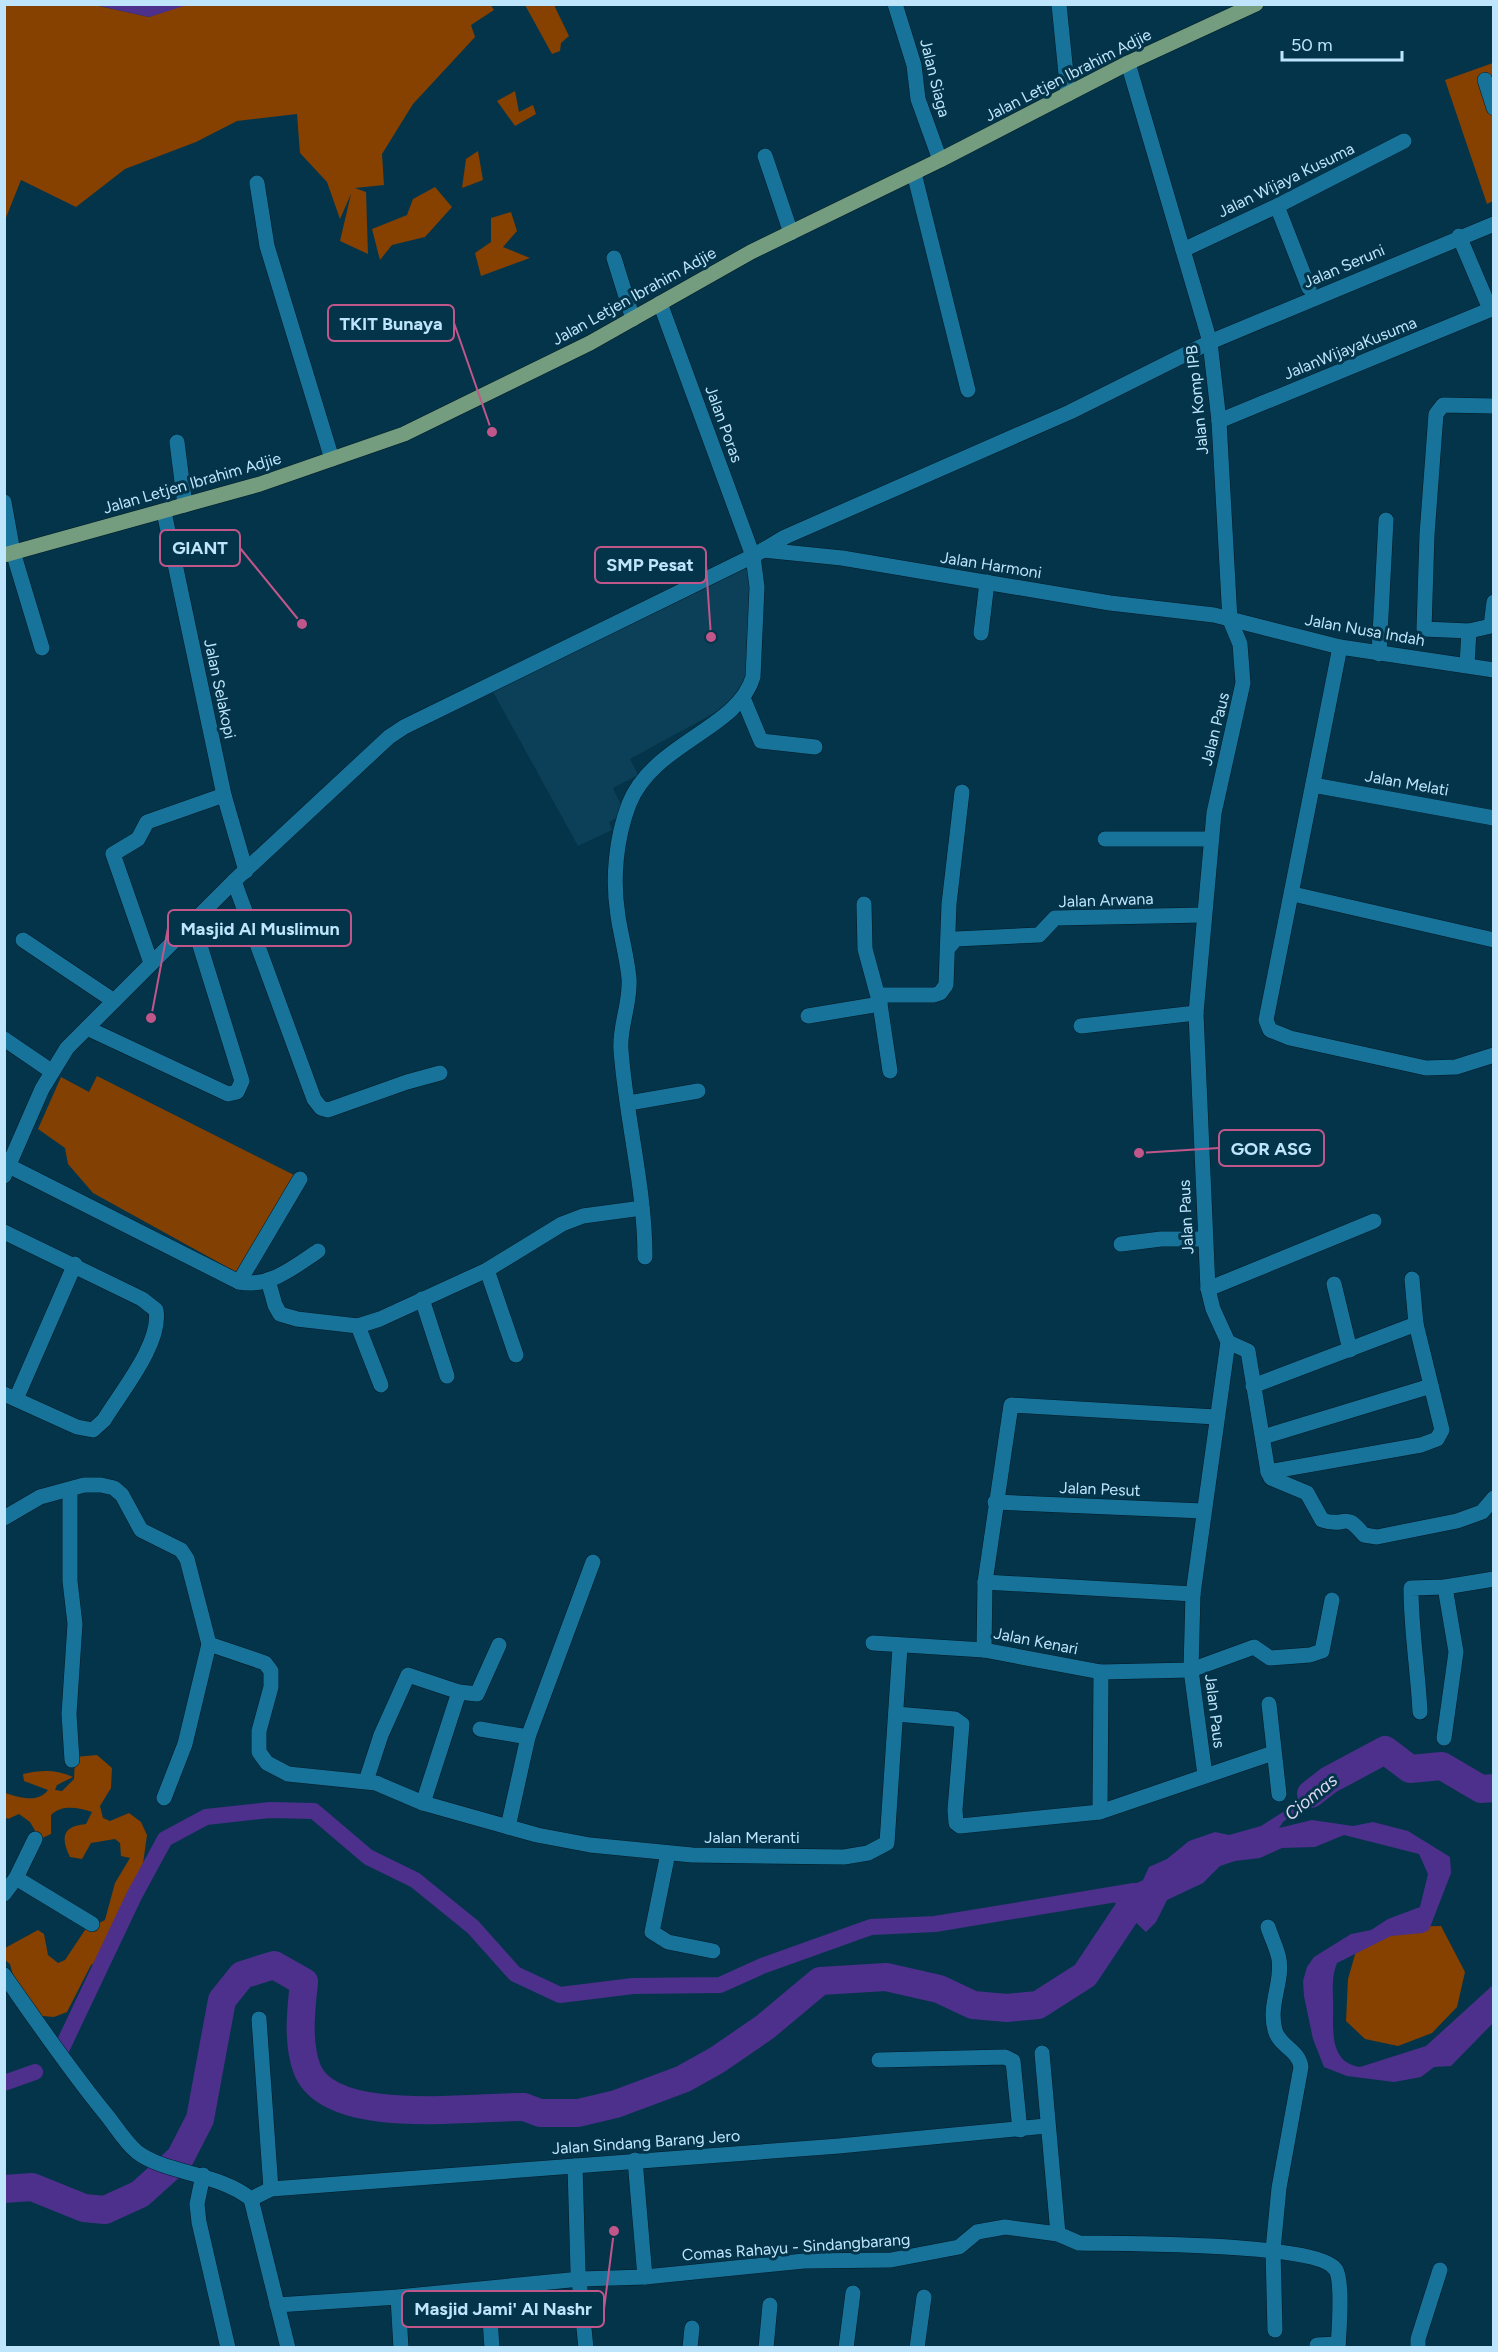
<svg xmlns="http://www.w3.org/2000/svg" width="1498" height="2352" font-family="Figtree,sans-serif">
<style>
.built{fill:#0b4058}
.green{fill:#834003}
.forest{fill:#864000}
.water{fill:#4d308c}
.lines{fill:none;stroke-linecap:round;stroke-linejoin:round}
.canal{stroke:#4d308c;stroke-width:16}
.river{stroke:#4d308c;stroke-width:28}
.minor-casing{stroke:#021b27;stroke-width:16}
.major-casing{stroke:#021b27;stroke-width:16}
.minor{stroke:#18739b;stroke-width:15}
.major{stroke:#749d7f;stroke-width:15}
.labels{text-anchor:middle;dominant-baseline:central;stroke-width:6;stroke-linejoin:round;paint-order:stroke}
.street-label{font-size:16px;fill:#bee5fb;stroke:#043449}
.water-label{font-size:18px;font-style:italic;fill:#dcd7f1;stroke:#043449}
.leader{fill:none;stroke:#c1568b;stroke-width:2}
.callout-dot{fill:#c1568b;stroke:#043449;stroke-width:2}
.callout{fill:#043449;stroke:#c1568b;stroke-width:2}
.callout-label{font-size:18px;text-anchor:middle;font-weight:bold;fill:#bee5fb}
</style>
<rect width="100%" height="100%" fill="#043449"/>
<path class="built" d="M753 559 747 692 727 706 630 759 638 775 613 788 625 813 609 822 612 830 578 846 492 690Z"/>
<path class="green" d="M97 1076 294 1175 242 1268 236 1272 93 1193 68 1164 65 1148 38 1129 61 1077 89 1092Z"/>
<g class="forest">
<path d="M187 4H490L494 10 471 25 475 37 413 104 382 154 384 185 355 188 366 192 368 254 340 241 351 194 340 219 327 182 300 153 297 114 237 121 196 142 125 169 76 207 21 180 5 220V5H95L149 17Z"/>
<path d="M525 5H554L569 36 561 43 560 51 552 54Z"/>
<path d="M1493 63V201L1487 204 1445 80Z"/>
<path d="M515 91 519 112 533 105 536 114 515 126 497 101Z"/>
<path d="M478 151 483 180 462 188 466 159Z"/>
<path d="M435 187 452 207 425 237 392 245 380 260 372 229 407 215 413 199Z"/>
<path d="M511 212 517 231 503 247 530 258 481 276 475 253 491 242V218Z"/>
<path d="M97 1755 112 1768 111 1788 100 1806 103 1818 110 1821 129 1813 141 1822 147 1835 138 1900 129 1922 102 1958 91 1965 67 2012 54 2017 42 2016 20 2001 10 1964 5 1960V1948L38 1930 44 1934 48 1955 58 1963 65 1960 85 1930 105 1920 115 1883 130 1858 121 1856 120 1843 115 1839 91 1843 82 1859 70 1857C60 1837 63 1826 86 1824L92 1812C78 1808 63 1804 51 1815V1834L40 1839 30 1822 19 1814 8 1819 5 1817V1793C19 1797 37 1804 48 1790L24 1781 23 1774C41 1770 56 1769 73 1777L57 1785 55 1790 62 1791 74 1779 75 1757Z"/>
<path d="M1441 1926 1465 1972 1457 2007 1432 2033 1398 2046 1365 2039 1346 2021 1348 1979 1356 1951 1394 1927Z"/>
</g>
<g class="water">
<path d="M95 5H187L149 17Z"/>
<path d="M1356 1765V1772L1334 1784 1283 1822 1279 1828 1312 1820 1353 1826 1373 1822 1408 1831 1450 1857 1451 1873 1429 1930 1423 1933 1391 1936 1337 1963C1330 1981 1334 1996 1333 2015 1333 2036 1332 2063 1360 2067L1426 2046 1493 1985V2023L1451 2066 1434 2067 1421 2077 1394 2082 1347 2076 1324 2067 1313 2039 1304 1996 1303 1981 1307 1967 1314 1957 1351 1934 1371 1930 1388 1919 1420 1907 1428 1874 1419 1854 1344 1835 1315 1847 1282 1848 1260 1858 1235 1861 1220 1866 1203 1883 1167 1900 1156 1922 1146 1932 1113 1901C1114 1886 1131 1887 1143 1880L1149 1867 1167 1859 1189 1841 1215 1832 1229 1835 1261 1826 1308 1796 1320 1780Z"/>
</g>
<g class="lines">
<g class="canal">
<path d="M61 2050 134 1896 165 1839 206 1817 270 1810 314 1811 368 1857 415 1880 473 1927 515 1974 560 1995 633 1986 720 1985 762 1966 871 1927 935 1924 1134 1891"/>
<path d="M4 2083 35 2072"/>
</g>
<g class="river">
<path d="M1311 1794 1329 1780 1385 1750 1410 1769 1442 1766 1481 1789 1494 1788"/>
<path d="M4 2189 32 2187 84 2208 105 2210 140 2194 180 2158 200 2119 222 2000 242 1975 274 1965 304 1982C301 2010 297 2042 307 2069 330 2128 473 2106 524 2107L540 2113H578L616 2104 683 2079 717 2060 765 2027 820 1981 886 1977 939 1989 973 2005 1007 2008 1038 2005 1085 1975 1129 1909 1155 1890"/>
</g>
<defs>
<g id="minor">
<path d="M895 4 914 65 918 99 940 160"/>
<path d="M1059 4 1068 94"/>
<path d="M1128 63 1210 342 1219 421 1230 620 1240 644 1243 683 1214 813 1196 1013 1208 1289 1213 1309 1228 1342 1193 1594 1191 1670 1205 1775"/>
<path d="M1485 80 1494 108"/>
<path d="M765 156 791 233"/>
<path d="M914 173 968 390"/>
<path d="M257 183 267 246 332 459"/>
<path d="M1277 206 1309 288"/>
<path d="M1459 236 1490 309"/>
<path d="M1183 250 1277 206 1404 141"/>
<path d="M614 258 633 319"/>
<path d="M1494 406 1443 405 1436 414 1427 535 1424 629 1469 631 1491 626 1494 602"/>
<path d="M1219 421 1494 308"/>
<path d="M177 442 185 505"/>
<path d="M4 502 13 552 42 648"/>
<path d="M164 512 224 795 246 871"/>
<path d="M763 550 842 558 1110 603 1214 615 1340 647 1494 670"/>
<path d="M981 633 987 582"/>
<path d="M1340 647 1266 1020 1270 1030 1290 1038 1426 1068 1456 1067 1494 1055"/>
<path d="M1379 654 1386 520"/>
<path d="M1467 665 1469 631"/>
<path d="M743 698 761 741 815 747"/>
<path d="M1313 785 1494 818"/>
<path d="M1105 839H1211"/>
<path d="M234 881 314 1099 321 1108 328 1110 407 1082 440 1073"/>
<path d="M1293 894 1494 940"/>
<path d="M864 904 865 949 880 1004 890 1071"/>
<path d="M23 940 114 1001"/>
<path d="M949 947 956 939 1039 935 1055 918 1204 915"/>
<path d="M151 963 113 854 138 839 147 822 224 795"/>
<path d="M878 995H934L940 993 946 985 949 904 962 792"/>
<path d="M808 1016 880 1004"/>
<path d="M1081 1026 1196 1013"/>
<path d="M87 1028 228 1094 237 1092 242 1081 193 923"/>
<path d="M4 1039 51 1071"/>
<path d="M629 1103 698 1091"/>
<path d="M9 1166 239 1282C269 1288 294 1267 318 1251"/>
<path d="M4 1176 42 1089 67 1048 234 881 389 737 404 727 753 556 785 537 1070 412 1210 342 1494 224"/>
<path d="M4 1232 142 1299 156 1310C162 1343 121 1392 104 1420L93 1430 77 1427 4 1394"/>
<path d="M1121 1244 1161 1239H1205"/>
<path d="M645 1257C645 1187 626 1119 621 1050 619 1026 631 1003 629 978 627 957 621 936 618 916 612 879 616 838 629 804 653 743 738 729 753 677L757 587 753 556 660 303"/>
<path d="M487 1270 516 1355"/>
<path d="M268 1280 275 1305 280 1314 297 1319 358 1326 380 1319 487 1270 562 1224 583 1216 642 1208"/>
<path d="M239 1282 300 1179"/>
<path d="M1334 1284 1350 1350"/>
<path d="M1208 1289 1374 1221"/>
<path d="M422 1299 447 1376"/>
<path d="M358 1326 381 1385"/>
<path d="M1228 1342 1248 1351 1268 1472 1421 1445 1437 1439 1442 1430 1416 1324 1412 1279"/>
<path d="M1253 1386 1416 1324"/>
<path d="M16 1399 75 1264"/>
<path d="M1263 1437 1431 1386"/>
<path d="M1268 1472 1271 1478 1307 1493 1322 1520C1348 1529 1342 1509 1364 1535L1377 1537 1457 1521 1482 1512 1494 1498"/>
<path d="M70 1491V1581L75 1624 69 1714 72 1760"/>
<path d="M995 1502 1203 1511"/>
<path d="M4 1518 40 1497 84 1485H101L114 1488 122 1495 141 1530 181 1550 187 1559 209 1644 185 1744 164 1798"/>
<path d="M985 1582 1193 1594"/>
<path d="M873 1643 984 1650 1101 1672 1191 1670 1254 1647 1270 1658 1310 1655 1322 1651 1332 1600"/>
<path d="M209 1644 265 1663 271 1671V1687L259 1731V1752L267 1763 288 1774 376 1783 423 1803 537 1835 590 1845 692 1855 844 1857 868 1853 887 1843 900 1647"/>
<path d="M984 1650 985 1582 1011 1405 1216 1417"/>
<path d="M1269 1704 1279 1794"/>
<path d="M1420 1712C1418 1670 1411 1630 1411 1588L1445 1587 1494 1579"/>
<path d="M896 1714 955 1719 962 1724 955 1810 956 1823 960 1826 1100 1812 1273 1753"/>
<path d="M480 1729 528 1737"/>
<path d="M1444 1738 1456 1652 1445 1587"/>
<path d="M366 1781 381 1735 408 1675 459 1692 477 1694 499 1645"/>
<path d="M423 1803 459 1692"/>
<path d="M1100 1812 1101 1672"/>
<path d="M508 1827 528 1737 593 1562"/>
<path d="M668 1853 652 1932 668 1942 713 1951"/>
<path d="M16 1878 92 1924"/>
<path d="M4 1894 16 1878 35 1839"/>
<path d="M1268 1927C1271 1937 1277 1948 1279 1959 1283 1982 1268 2005 1275 2030 1279 2046 1299 2050 1301 2067L1279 2188 1273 2250 1275 2330"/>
<path d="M4 1975C37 2022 69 2069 105 2113 115 2125 125 2142 137 2152 166 2174 217 2172 251 2199"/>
<path d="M259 2019 271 2189"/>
<path d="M1042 2053 1058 2234"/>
<path d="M879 2060 1005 2057 1013 2061 1020 2130"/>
<path d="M635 2160 645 2277"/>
<path d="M575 2166 578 2270 586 2348"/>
<path d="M203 2175 197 2204 199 2222 228 2348"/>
<path d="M251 2199 271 2189 839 2146 1046 2126"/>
<path d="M251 2199 288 2348"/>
<path d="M488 2289 492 2348"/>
<path d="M398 2297 401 2348"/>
<path d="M277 2305 398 2297 580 2279 645 2277 804 2261 891 2260 959 2247 977 2232 1005 2227 1058 2234 1079 2243C1118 2244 1319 2242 1336 2270 1343 2283 1339 2331 1338 2348"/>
<path d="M1317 2345 1338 2344"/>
<path d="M690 2348 692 2328"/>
<path d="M766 2348 770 2305"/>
<path d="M846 2348 853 2293"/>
<path d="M917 2348 924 2297"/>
<path d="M1418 2348V2339L1440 2270"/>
</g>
<path id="major" d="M4 555 260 484 404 434 590 343 751 252 940 160 1128 63 1256 4"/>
</defs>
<use href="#minor" class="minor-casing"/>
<use href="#major" class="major-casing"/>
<use href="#minor" class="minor"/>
<use href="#major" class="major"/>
</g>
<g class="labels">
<g class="street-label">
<text transform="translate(1068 75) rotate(-27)">Jalan Letjen Ibrahim Adjie</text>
<text transform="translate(935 78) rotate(76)">Jalan Siaga</text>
<text transform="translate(1286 180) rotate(-26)">Jalan Wijaya Kusuma</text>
<text transform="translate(1344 266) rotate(-23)">Jalan Seruni</text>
<text transform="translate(634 296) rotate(-29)">Jalan Letjen Ibrahim Adjie</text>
<text transform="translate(1350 348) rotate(-22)">JalanWijayaKusuma</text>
<text transform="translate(1197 400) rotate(-96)">Jalan Komp IPB</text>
<text transform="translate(724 424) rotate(70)">Jalan Poras</text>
<text transform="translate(192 483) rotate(-16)">Jalan Letjen Ibrahim Adjie</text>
<text transform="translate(991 565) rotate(9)">Jalan Harmoni</text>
<text transform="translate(1365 630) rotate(10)">Jalan Nusa Indah</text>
<text transform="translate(220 689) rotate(78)">Jalan Selakopi</text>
<text transform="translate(1215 729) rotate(-76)">Jalan Paus</text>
<text transform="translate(1407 783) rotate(10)">Jalan Melati</text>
<text transform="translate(1106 900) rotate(-2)">Jalan Arwana</text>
<text transform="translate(1186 1217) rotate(-93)">Jalan Paus</text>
<text transform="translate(1100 1489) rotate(2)">Jalan Pesut</text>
<text transform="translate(1036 1641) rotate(11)">Jalan Kenari</text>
<text transform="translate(1215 1711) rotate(83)">Jalan Paus</text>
<text x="752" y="1837">Jalan Meranti</text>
<text transform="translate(646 2142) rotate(-4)">Jalan Sindang Barang Jero</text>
<text transform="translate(796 2247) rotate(-4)">Comas Rahayu - Sindangbarang</text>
</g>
<g class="water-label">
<text transform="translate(1311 1797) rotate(-39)">Ciomas</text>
</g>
</g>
<path class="leader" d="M492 432L454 323M302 624L240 548M711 637L706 565M151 1018L168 928M1139 1153L1219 1148M614 2231L604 2309"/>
<g class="callout-dot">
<circle cx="492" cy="432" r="6"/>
<circle cx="302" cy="624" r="6"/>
<circle cx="711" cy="637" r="6"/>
<circle cx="151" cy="1018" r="6"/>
<circle cx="1139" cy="1153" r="6"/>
<circle cx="614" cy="2231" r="6"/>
</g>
<g class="callout">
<rect x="328" y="305" width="126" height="36" rx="6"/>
<rect x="160" y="530" width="80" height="36" rx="6"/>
<rect x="595" y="547" width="111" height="36" rx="6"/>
<rect x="168" y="910" width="183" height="36" rx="6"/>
<rect x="1219" y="1130" width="105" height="36" rx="6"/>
<rect x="402" y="2291" width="202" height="36" rx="6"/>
</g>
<g class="callout-label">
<text x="391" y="330">TKIT Bunaya</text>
<text x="200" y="554">GIANT</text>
<text x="650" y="571">SMP Pesat</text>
<text x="260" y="935">Masjid Al Muslimun</text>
<text x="1271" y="1155">GOR ASG</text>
<text x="503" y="2315">Masjid Jami' Al Nashr</text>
</g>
<rect width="1498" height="2352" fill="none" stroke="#bee5fb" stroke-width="12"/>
<path d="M1282 51v9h120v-9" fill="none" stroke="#bee5fb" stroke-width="3"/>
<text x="1291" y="51" font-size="18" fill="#bee5fb" stroke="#043449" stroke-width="4.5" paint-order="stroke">50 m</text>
</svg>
